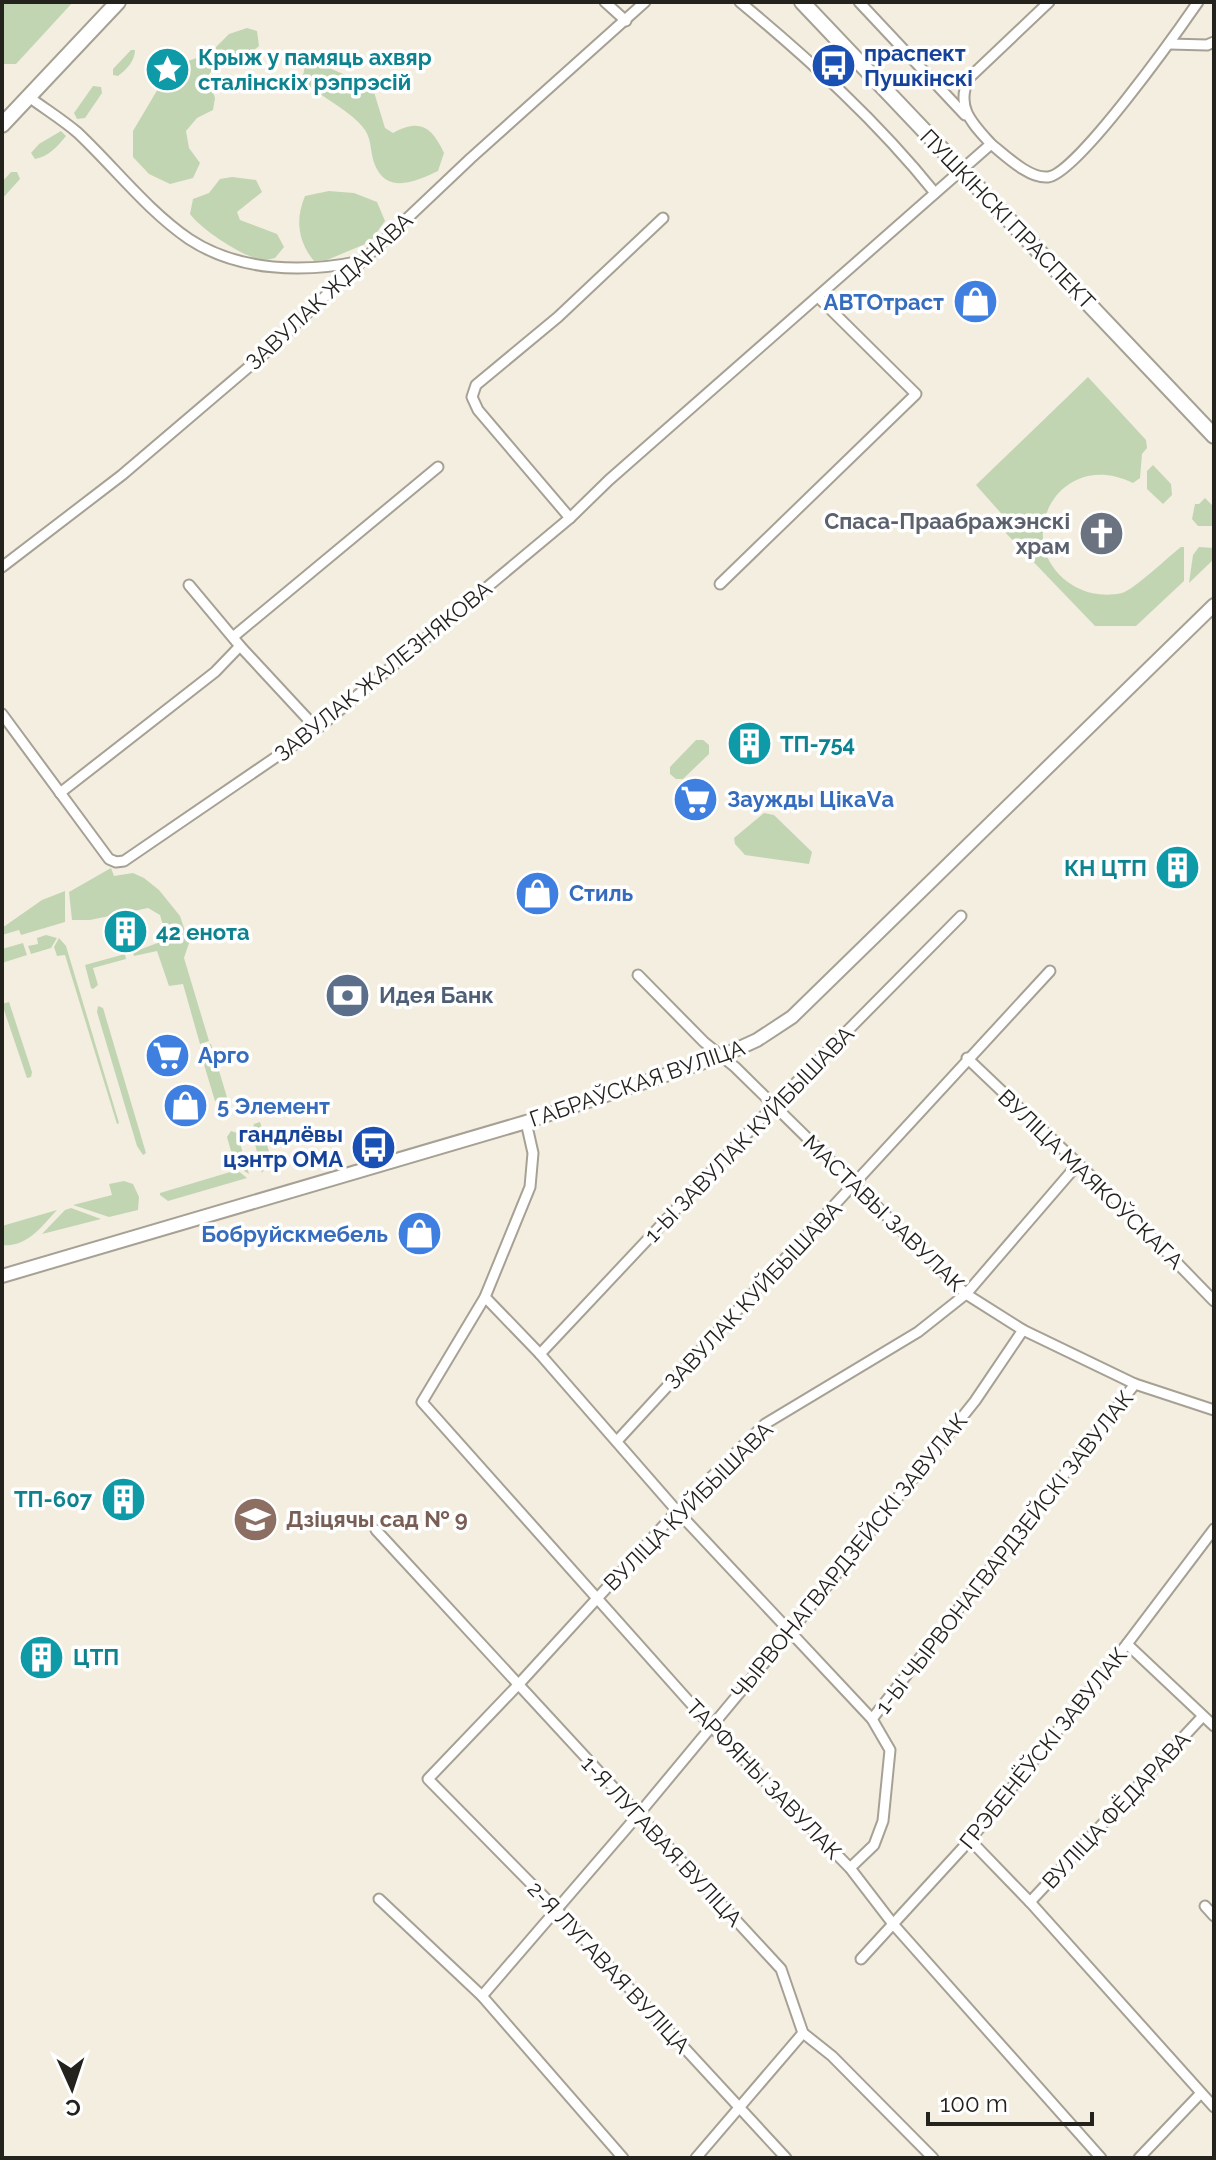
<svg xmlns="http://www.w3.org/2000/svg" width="1216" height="2160" font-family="Raleway,sans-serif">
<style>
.green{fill:#c2d5b2}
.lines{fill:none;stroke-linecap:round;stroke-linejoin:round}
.street-casing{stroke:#a6a194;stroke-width:13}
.secondary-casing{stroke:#a6a194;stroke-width:16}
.primary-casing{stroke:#a6a194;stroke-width:18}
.street{stroke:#fff;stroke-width:9}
.secondary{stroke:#fff;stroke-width:12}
.primary{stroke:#fff;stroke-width:14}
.labels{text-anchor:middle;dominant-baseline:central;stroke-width:7;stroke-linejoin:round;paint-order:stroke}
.transit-label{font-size:22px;font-weight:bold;fill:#164399;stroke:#fff;text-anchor:start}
.culture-label{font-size:22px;font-weight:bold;fill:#0d838f;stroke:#fff;text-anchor:start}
.street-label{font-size:22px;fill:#24221d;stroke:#fff}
.shop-label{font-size:22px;font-weight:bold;fill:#366cbe;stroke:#fff;text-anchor:start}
.worship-label{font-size:22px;font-weight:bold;fill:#5b616d;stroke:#fff;text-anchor:end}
.service-label{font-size:22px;font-weight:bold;fill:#4e5e75;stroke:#fff;text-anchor:start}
.education-label{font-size:22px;font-weight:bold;fill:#785e54;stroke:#fff;text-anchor:start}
</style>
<rect width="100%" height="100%" fill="#f3eee0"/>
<g class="green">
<path d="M2 2H73L16 64H2Z"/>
<path d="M247 28 257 31 259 46 245 58 215 66 208 76 215 98 213 110 197 118 186 131 189 148 200 163 193 178 170 184 149 174 133 157V131L162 82 178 64 194 59 215 48 229 34Z"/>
<path d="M131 50H135C135 61 126 70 118 76L113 75V69Z"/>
<path d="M322 65 355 79 374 92 385 128 393 133C420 118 432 127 444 153L438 171C417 181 387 195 375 165 370 154 372 140 365 130 352 111 320 97 302 80L305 66Z"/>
<path d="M93 86 101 87 102 93 85 118 77 119 74 113Z"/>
<path d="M61 131 66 136C58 146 48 157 35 159L31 153 39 144Z"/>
<path d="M11 172H17L20 179 2 199V182Z"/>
<path d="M232 177 256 180 262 192 237 212 240 220 277 234 284 247 275 258C271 259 266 260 262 260 243 257 202 230 190 214L193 199 209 193 220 179Z"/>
<path d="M329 191 354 193 377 202 385 221 370 242 327 260 314 261C298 242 295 219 305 196Z"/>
<path d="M1088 377 1146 440 1147 448 1142 454 1140 478 1133 483C1054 444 1005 553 1080 589 1092 595 1109 596 1122 593 1135 589 1168 557 1181 547H1184V581L1136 626H1095L1000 527 1007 520 976 485Z"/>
<path d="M1153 465 1171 484 1172 495 1163 504 1147 489V471Z"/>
<path d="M1205 498 1214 507V526H1198L1192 519 1195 504H1199Z"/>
<path d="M1199 547 1214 548V559L1189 583 1193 555Z"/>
<path d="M696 740H703L709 745V754L683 779H676L670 774V767Z"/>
<path d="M764 813 774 815 812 852 809 864 745 855 735 844 734 838Z"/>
<path d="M111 868 114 876 133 873 144 878 159 890 180 916 189 943 184 958 209 1041 200 1044 183 984 169 986 157 951 134 956 133 952 163 941 165 932 160 915 148 908 90 920H72L69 892Z"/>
<path d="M65 891V922L21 935 19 930 2 935V928L42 900Z"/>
<path d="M46 935 57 938 51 948 31 954 28 946 38 944 37 938Z"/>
<path d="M59 938 66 946 119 1123 117 1124 65 955 57 956 54 947Z"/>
<path d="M23 943 27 955 2 963V949Z"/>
<path d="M125 954 126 959 93 968 98 985 93 989 91 988 85 965Z"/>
<path d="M9 1002 32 1072 31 1077 27 1078 2 1004Z"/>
<path d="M98 1006 103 1008 146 1153 143 1155 137 1146 97 1012Z"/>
<path d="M211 1044 229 1104 223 1106 221 1099 215 1101 199 1048Z"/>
<path d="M260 1122 271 1158 262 1173 252 1131 254 1124Z"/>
<path d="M231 1131 237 1133 249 1174 235 1165 227 1137Z"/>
<path d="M237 1170 247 1178 168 1201 160 1195V1193Z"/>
<path d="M124 1181 133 1184 139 1197 138 1210 109 1217 73 1205 112 1195 109 1184Z"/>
<path d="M71 1208 101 1219 42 1234 65 1210Z"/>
<path d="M57 1210C42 1226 27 1248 2 1245V1226Z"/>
</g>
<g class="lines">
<defs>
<g id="street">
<path d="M605 2 626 21"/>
<path d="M740 2C810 60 878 122 935 193"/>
<path d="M859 2 965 115"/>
<path d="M1169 44 1207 45 1214 42"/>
<path d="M29 97C45 109 63 120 78 133 115 168 147 210 189 239 239 272 305 273 361 261"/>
<path d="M991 144C972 123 955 107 969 78L1049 2"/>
<path d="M570 518 478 410 472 397 476 385 558 317 663 218"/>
<path d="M2 567 122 475 264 354 471 158 645 2"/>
<path d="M720 584 916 394 818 297"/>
<path d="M189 585 240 646 317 729"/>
<path d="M233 637 438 467"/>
<path d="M2 714 109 859 116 862 124 861 317 729 570 518 609 480 991 144C1005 155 1029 179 1048 177 1077 174 1178 31 1198 2"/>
<path d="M60 793 215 672 240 646"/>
<path d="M638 975 704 1042 735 1067 966 1294 1023 1330 1135 1384 1214 1410"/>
<path d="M967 1058 1113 1197 1214 1301"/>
<path d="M526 1122 533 1153 530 1187 485 1297 422 1402 710 1725 850 1868 893 1924 1101 2158"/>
<path d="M485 1297 540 1354 677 1511 872 1719 890 1750 883 1821 874 1845 850 1868"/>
<path d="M540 1354 774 1105 961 916"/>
<path d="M617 1441 1050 971"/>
<path d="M376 1530 781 1969 803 2033 832 2056 933 2158"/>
<path d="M1127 1644 1214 1726"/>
<path d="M872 1719 1135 1384"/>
<path d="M970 1840 1030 1902 1214 2107"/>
<path d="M379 1899 482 1996 623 2158"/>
<path d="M1030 1902 1202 1717"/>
<path d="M1205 1906 1214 1916"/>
<path d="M861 1959 970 1840 1127 1644 1214 1529"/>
<path d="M482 1996 638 1815 790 1632 975 1401 1023 1330"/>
<path d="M696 2158 803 2033"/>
<path d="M786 2158 557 1910 428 1779 518 1685 677 1511 765 1424 918 1332 966 1294 1077 1165"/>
<path d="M1139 2158 1201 2093"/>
</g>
<path id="secondary" d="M2 1276 526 1122 722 1056 757 1040 792 1017 1214 605"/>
<g id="primary">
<path d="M802 2 1214 436"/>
<path d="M2 125 118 2"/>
</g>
</defs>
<use href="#street" class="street-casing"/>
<use href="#secondary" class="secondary-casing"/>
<use href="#primary" class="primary-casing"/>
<use href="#street" class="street"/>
<use href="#secondary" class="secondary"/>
<use href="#primary" class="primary"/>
</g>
<defs>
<symbol id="bus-disc" viewBox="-11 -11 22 22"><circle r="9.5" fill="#1a4fb4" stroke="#fff"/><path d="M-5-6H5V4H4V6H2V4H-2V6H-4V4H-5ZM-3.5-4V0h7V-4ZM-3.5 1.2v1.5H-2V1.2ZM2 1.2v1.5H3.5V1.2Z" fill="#fff"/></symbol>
<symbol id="sight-disc" viewBox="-11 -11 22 22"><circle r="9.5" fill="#0f9aa8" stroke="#fff"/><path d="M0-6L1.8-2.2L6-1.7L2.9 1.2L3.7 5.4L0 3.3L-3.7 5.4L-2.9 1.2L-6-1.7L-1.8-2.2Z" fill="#fff"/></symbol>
<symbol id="shop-disc" viewBox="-11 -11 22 22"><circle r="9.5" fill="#3f7fe0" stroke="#fff"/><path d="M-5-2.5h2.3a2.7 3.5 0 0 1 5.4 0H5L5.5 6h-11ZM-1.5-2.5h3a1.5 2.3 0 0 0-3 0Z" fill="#fff"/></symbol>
<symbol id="church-disc" viewBox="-11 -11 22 22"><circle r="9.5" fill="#6b7280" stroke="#fff"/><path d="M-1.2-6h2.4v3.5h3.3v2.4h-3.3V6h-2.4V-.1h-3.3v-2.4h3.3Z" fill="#fff"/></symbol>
<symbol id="building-disc" viewBox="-11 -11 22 22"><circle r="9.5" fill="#0f9aa8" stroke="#fff"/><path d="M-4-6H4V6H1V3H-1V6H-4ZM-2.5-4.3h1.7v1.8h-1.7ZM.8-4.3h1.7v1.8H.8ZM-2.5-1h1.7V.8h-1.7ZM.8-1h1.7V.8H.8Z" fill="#fff"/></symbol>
<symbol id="supermarket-disc" viewBox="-11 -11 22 22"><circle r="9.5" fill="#3f7fe0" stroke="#fff"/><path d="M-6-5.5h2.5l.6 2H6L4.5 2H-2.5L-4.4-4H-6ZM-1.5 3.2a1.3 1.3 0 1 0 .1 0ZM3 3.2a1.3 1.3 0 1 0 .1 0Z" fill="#fff"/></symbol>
<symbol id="bank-disc" viewBox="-11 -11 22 22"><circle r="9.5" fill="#5c6f8a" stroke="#fff"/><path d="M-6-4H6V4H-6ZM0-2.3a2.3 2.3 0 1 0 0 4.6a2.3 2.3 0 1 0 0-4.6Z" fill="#fff"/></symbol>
<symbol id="school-disc" viewBox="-11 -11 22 22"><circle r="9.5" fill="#8d6e63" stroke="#fff"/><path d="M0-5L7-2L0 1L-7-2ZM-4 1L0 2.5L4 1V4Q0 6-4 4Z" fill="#fff"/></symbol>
</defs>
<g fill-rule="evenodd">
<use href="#bus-disc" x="808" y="40" width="51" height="51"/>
<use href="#sight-disc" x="142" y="44" width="51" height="51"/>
<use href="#shop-disc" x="950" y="276" width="51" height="51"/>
<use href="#church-disc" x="1076" y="508" width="51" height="51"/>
<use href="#building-disc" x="724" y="718" width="51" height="51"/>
<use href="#supermarket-disc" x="670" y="774" width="51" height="51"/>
<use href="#building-disc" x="1152" y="842" width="51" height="51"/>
<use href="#shop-disc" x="512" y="868" width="51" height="51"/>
<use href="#building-disc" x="100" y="906" width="51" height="51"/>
<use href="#bank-disc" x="322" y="970" width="51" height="51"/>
<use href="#supermarket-disc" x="142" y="1030" width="51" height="51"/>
<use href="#shop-disc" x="160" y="1080" width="51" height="51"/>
<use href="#bus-disc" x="348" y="1122" width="51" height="51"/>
<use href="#shop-disc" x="394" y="1208" width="51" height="51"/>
<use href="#building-disc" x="98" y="1474" width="51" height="51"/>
<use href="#school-disc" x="230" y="1494" width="51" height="51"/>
<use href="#building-disc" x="16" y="1632" width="51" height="51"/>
</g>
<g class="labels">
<g class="transit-label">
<text x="864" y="53">праспект<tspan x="864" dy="25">Пушкінскі</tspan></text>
<text x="343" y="1134" text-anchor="end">гандлёвы<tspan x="343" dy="25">цэнтр ОМА</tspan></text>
</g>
<g class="culture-label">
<text x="198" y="57">Крыж у памяць ахвяр<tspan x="198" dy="25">сталінскіх рэпрэсій</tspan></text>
<text x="780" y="744">ТП-754</text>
<text x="1147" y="868" text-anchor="end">КН ЦТП</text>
<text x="156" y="932">42 енота</text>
<text x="92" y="1499" text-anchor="end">ТП-607</text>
<text x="73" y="1657">ЦТП</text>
</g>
<g class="street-label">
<text transform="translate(1008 219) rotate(46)">ПУШКІНСКІ ПРАСПЕКТ</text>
<text transform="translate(329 291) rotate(-43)">ЗАВУЛАК ЖДАНАВА</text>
<text transform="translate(383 671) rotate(-39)">ЗАВУЛАК ЖАЛЕЗНЯКОВА</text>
<text transform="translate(637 1083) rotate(-19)">ГАБРАЎСКАЯ ВУЛІЦА</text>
<text transform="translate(749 1134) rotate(-46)">1-Ы ЗАВУЛАК КУЙБЫШАВА</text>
<text transform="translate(1091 1179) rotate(44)">ВУЛІЦА МАЯКОЎСКАГА</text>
<text transform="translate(884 1213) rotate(44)">МАСТАВЫ ЗАВУЛАК</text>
<text transform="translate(753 1295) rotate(-47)">ЗАВУЛАК КУЙБЫШАВА</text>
<text transform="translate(688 1506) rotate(-45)">ВУЛІЦА КУЙБЫШАВА</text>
<text transform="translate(1004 1552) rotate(-52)">1-Ы ЧЫРВОНАГВАРДЗЕЙСКІ ЗАВУЛАК</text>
<text transform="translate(849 1556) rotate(-51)">ЧЫРВОНАГВАРДЗЕЙСКІ ЗАВУЛАК</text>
<text transform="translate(1043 1748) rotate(-51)">ГРЭБЕНЁЎСКІ ЗАВУЛАК</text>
<text transform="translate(764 1779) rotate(46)">ТАРФЯНЫ ЗАВУЛАК</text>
<text transform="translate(1116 1810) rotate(-47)">ВУЛІЦА ФЁДАРАВА</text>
<text transform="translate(662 1841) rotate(47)">1-Я ЛУГАВАЯ ВУЛІЦА</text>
<text transform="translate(609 1967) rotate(47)">2-Я ЛУГАВАЯ ВУЛІЦА</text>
</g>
<g class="shop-label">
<text x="944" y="302" text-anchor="end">АВТОтраст</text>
<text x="727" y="799">Заужды ЦікаVа</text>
<text x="569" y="893">Стиль</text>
<text x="198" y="1055">Арго</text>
<text x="217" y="1106">5 Элемент</text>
<text x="388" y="1234" text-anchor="end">Бобруйскмебель</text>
</g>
<g class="worship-label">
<text x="1070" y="521">Спаса-Праабражэнскі<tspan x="1070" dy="25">храм</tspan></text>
</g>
<g class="service-label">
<text x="379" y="995">Идея Банк</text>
</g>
<g class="education-label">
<text x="286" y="1519">Дзіцячы сад № 9</text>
</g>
</g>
<rect width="1216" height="2160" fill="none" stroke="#24221d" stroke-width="8"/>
<g transform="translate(72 2088) rotate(177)" stroke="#ffffff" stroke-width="6" paint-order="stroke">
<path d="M0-6L14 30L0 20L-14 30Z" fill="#24221d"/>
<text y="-12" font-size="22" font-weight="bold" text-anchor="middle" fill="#24221d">С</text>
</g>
<path d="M928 2112v12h164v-12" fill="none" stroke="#24221d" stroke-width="4"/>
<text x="940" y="2112" font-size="24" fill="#24221d" stroke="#ffffff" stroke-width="6" paint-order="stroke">100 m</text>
</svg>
